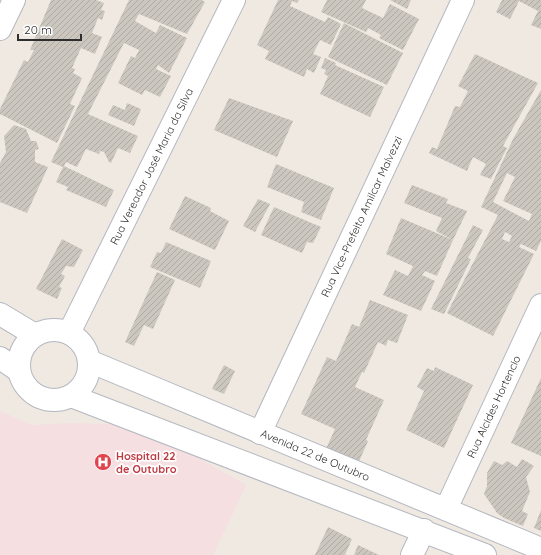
<svg xmlns="http://www.w3.org/2000/svg" width="541" height="555" font-family="Quicksand,sans-serif">
<style>
.medical{fill:#f5dfe0}
.building{fill:url(#building-hatch);fill-rule:evenodd}
.lines{fill:none;stroke-linecap:round;stroke-linejoin:round}
.minor-casing{stroke:#b4b7c1;stroke-width:24}
.tertiary-casing{stroke:#b4b7c1;stroke-width:24}
.minor{stroke:#fff;stroke-width:22}
.tertiary{stroke:#fff;stroke-width:22}
.labels{text-anchor:middle;dominant-baseline:central;stroke-width:3.5;stroke-linejoin:round;paint-order:stroke}
.street-label{font-size:11px;fill:#2e2e2e;stroke:#fff}
.health-label{font-size:11px;font-weight:bold;fill:#be3a42;stroke:#fff;text-anchor:start}
</style>
<defs>
<pattern id="building-hatch" width="6" height="6" patternUnits="userSpaceOnUse"><rect width="6" height="6" fill="#cbc7bf"/><path d="M-1 1l2-2M0 6l6-6M5 7l2-2" fill="none" stroke="#afaba4"/></pattern>
</defs>
<rect width="100%" height="100%" fill="#efe9e1"/>
<path class="medical" d="M0 411 32 425 71 423 109 424 165 439 246 485 213 555H0Z"/>
<g class="building">
<path d="M51 0H96L104 3 101 10 105 11 102 20 98 18 92 33 102 37 95 54 81 48 72 68 75 69 73 73 82 78 70 104 75 106 57 143 0 114V109L24 60 28 62 34 50H30Z"/>
<path d="M129 0H202L205 2 187 34 139 14 135 21 156 33 160 25 187 38 169 73 158 65 156 69 171 76 160 97 145 90 142 95 118 83 131 56 135 58 139 50 124 43 88 114 138 136 130 153 118 148 111 163 109 162 104 152 100 151 99 154 86 149 77 167 66 162 64 166 114 190 106 207 66 190 68 187 56 182 63 167 51 162Z"/>
<path d="M278 0H299L297 3 292 1 290 6 325 22 328 17 341 24 331 45 320 40 313 54 321 57 314 73 307 69 304 77 265 59 269 51 257 45Z"/>
<path d="M327 0H366L362 8 383 18 390 4 419 19 403 50 379 38 381 35 368 28 366 32 321 12Z"/>
<path d="M390 0H411L407 9Z"/>
<path d="M502 0H541V29L531 25 538 11 519 1 510 19 496 12Z"/>
<path d="M344 23 403 53 387 85 328 57Z"/>
<path d="M475 54 538 83 503 146 507 148 491 179 480 175 486 164 473 157 467 171 429 153 432 147 437 149 455 106 460 107 468 91 458 86Z"/>
<path d="M325 58 336 63 335 65 384 87 370 117 320 94 328 76 324 74 326 70 321 68Z"/>
<path d="M541 90V241L536 251 521 244 519 247 534 254 493 336 447 313 498 215 481 207 513 139ZM507 173 515 177 503 201 532 214 529 221 493 202ZM505 232 512 236 509 242 502 239Z"/>
<path d="M229 98 293 121 277 157 214 130Z"/>
<path d="M127 103 141 109 134 126 108 115 113 105 125 110Z"/>
<path d="M14 125 26 129 31 141H36L39 149 35 150V162L48 167 27 213 0 202V163L6 152 4 136Z"/>
<path d="M276 164 334 188 321 220 301 212 304 202 267 187Z"/>
<path d="M412 185 448 199 446 203 467 211 453 240 436 231 442 218 404 203Z"/>
<path d="M185 196 211 208 210 211 229 221 215 250 169 229Z"/>
<path d="M258 199 270 204 255 232 243 226Z"/>
<path d="M274 207 321 227 313 243 307 242 302 253 261 235Z"/>
<path d="M401 218 453 240 437 276 425 271 422 275 435 281 421 311 383 295 395 270 408 276 413 266 386 254Z"/>
<path d="M473 225 483 230 468 258 471 259 444 314 431 309Z"/>
<path d="M62 239 83 250 74 267 66 266 61 274 65 276 59 287 62 288 57 299 36 289Z"/>
<path d="M166 242 211 261 200 288 150 267 157 252 161 253Z"/>
<path d="M157 272 175 280 153 329 144 325 134 346 125 342Z"/>
<path d="M370 300 408 315 397 343 388 340 386 346 378 342 364 373 362 372 355 387 384 400 366 440 368 441 357 466 325 451 335 429 301 414 327 357 336 361 352 324 359 327Z"/>
<path d="M224 365 235 371 224 394 212 389Z"/>
<path d="M435 367 473 385 444 448 406 430 424 391 417 387 427 368 434 371Z"/>
<path d="M541 378V456L511 443Z"/>
<path d="M522 459 534 466 526 477 530 492 522 511 528 514 523 526 504 518 497 513 484 494 487 486V473L494 461 502 465 507 461 517 467Z"/>
<path d="M541 510V531L534 528Z"/>
<path d="M328 527 352 539 345 555H315Z"/>
<path d="M358 545 379 555H354Z"/>
</g>
<g class="lines">
<defs>
<g id="minor">
<path d="M0 29 14 0"/>
<path id="s1" d="M69 333 234 0"/>
<path id="s2" d="M260 433 463 0"/>
<path id="s3" d="M446 509 541 305"/>
<path d="M412 555 424 530"/>
</g>
<g id="tertiary">
<path d="M0 314 35 335"/>
<circle cx="54" cy="365" r="35"/>
<path d="M0 358 19 371"/>
<path id="s4" d="M89 361 541 549"/>
<path d="M71 396 485 555"/>
</g>
</defs>
<use href="#minor" class="minor-casing"/>
<use href="#tertiary" class="tertiary-casing"/>
<use href="#minor" class="minor"/>
<use href="#tertiary" class="tertiary"/>
</g>
<defs>
<symbol id="hospital-disc" viewBox="-11 -11 22 22"><circle r="9.5" fill="#e0444e" stroke="#fff"/><path d="M-5-5h3v3.5h4V-5h3V5h-3V1.5h-4V5h-3Z" fill="#fff"/></symbol>
</defs>
<g fill-rule="evenodd">
<use href="#hospital-disc" x="93" y="452" width="20" height="20"/>
</g>
<g class="labels">
<g class="street-label">
<text stroke="none"><textPath href="#s1" startOffset="186">Rua Vereador José Maria da Silva</textPath></text>
<text stroke="none"><textPath href="#s2" startOffset="239">Rua Vice-Prefeito Amilcar Malvezzi</textPath></text>
<text stroke="none"><textPath href="#s3" startOffset="113">Rua Alcides Hortencio</textPath></text>
<text stroke="none"><textPath href="#s4" startOffset="245">Avenida 22 de Outubro</textPath></text>
</g>
<g class="health-label">
<text x="116" y="456">Hospital 22<tspan x="116" dy="13">de Outubro</tspan></text>
</g>
</g>
<path d="M18 34v6h63v-6" fill="none" stroke="#2e2e2e" stroke-width="2"/>
<text x="24" y="34" font-size="12" fill="#2e2e2e" stroke="#ffffff" stroke-width="3" paint-order="stroke">20 m</text>
</svg>
